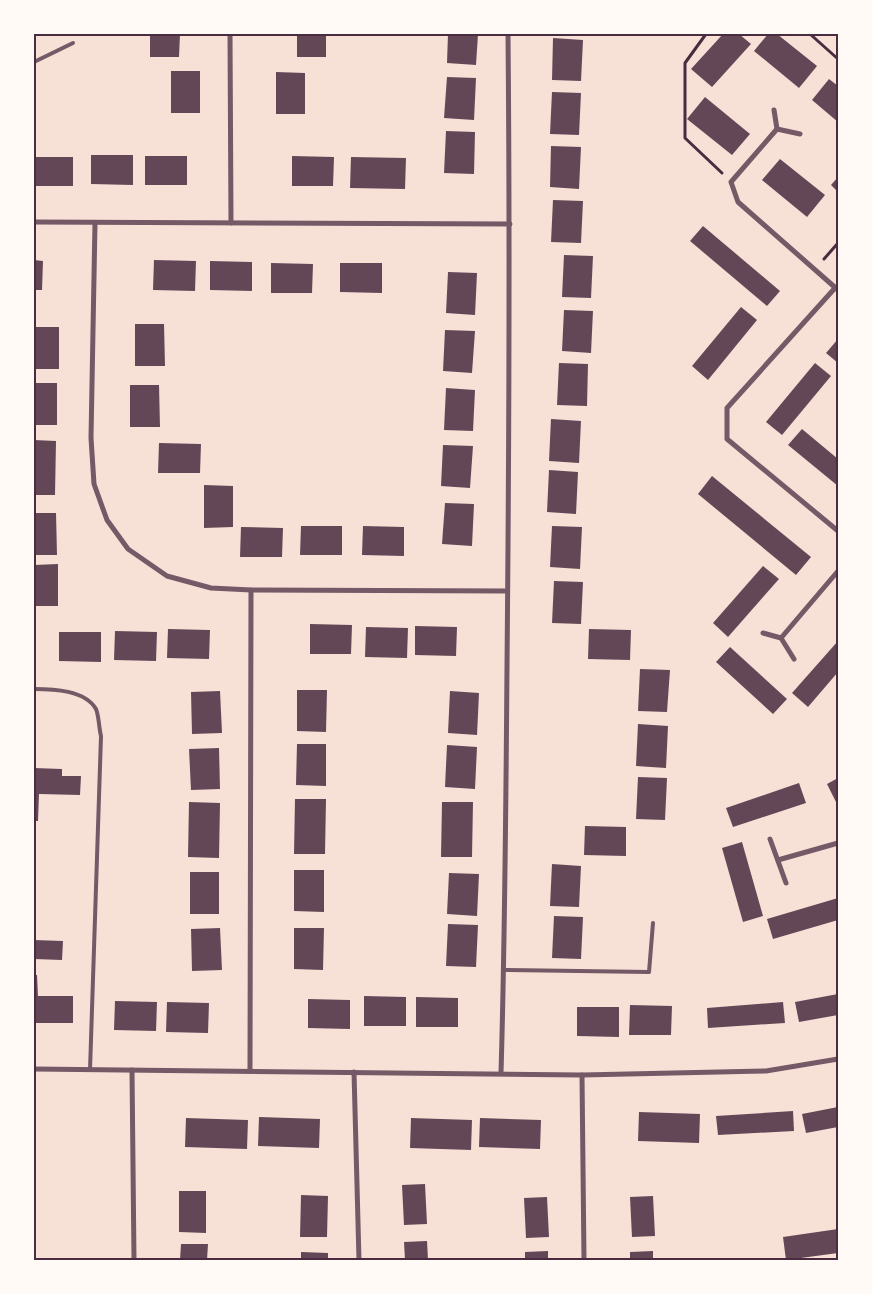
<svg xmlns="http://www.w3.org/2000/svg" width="872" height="1294" font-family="'Sofia Sans Condensed',sans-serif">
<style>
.building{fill:#644757}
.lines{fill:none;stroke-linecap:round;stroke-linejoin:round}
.path{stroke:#4a2c40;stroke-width:3}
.service{stroke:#755966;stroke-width:4}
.minor{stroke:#755966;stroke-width:5}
.neatline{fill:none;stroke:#4a2c40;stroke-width:2}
</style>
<rect width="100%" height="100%" fill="#f7e1d7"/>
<g class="building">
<path d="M150 34H180L179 57H150Z"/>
<rect x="297" y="34" width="29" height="23"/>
<path d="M448 34H478L476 65 447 63Z"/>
<path d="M723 34H739L751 44 712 87 691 69Z"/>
<path d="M768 34H777L817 66 799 88 754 51Z"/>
<path d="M553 38 583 40 581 81 552 80Z"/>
<rect x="171" y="71" width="29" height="42"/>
<path d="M276 72 305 73V114H276Z"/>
<path d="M447 77 476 78 474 120 444 118Z"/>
<path d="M829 79 838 86V122L812 100Z"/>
<path d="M552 92 581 93 579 135 550 134Z"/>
<path d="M705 97 750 134 732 155 687 119Z"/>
<path d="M446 131 475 132 474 174 444 173Z"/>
<path d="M551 146 581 147 579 189 550 187Z"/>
<path d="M91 155H133V185L91 184Z"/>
<rect x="145" y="156" width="42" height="29"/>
<path d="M292 156 334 157 333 186H292Z"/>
<rect x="34" y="157" width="39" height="29"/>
<path d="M351 157 406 158 405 189 350 188Z"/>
<path d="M780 159 825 195 807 217 762 180Z"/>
<path d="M838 177V192L831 185Z"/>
<path d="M553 200 583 201 581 243 551 242Z"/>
<path d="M703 226 780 291 767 306 690 241Z"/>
<path d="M564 255 593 256 591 298 562 297Z"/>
<path d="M34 260 43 261 42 290H34Z"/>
<path d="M154 260 196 261 195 291 153 290Z"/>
<path d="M210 261 252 262V291L210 290Z"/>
<path d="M271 263 313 264 312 293H271Z"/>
<path d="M340 263H382V293L340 292Z"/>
<path d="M448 272 477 273 475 315 446 313Z"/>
<path d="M741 307 757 320 708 380 692 366Z"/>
<path d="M564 310 593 311 591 353 562 351Z"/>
<path d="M135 324H164L165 366H135Z"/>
<rect x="34" y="327" width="25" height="42"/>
<path d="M445 330 475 331 472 373 443 371Z"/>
<path d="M838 339V363L826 353Z"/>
<path d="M559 363 588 364 587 406 557 405Z"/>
<path d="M815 363 831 376 782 435 766 422Z"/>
<rect x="34" y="383" width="23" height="42"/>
<path d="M130 385H159L160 427H130Z"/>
<path d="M446 388 475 390 473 431 444 430Z"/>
<path d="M551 419 581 421 579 463 549 461Z"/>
<path d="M802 429 838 459V486L788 445Z"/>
<path d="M34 440 56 441 55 495H34Z"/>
<path d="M159 443 201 444 200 473H158Z"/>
<path d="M443 445 473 446 470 488 441 486Z"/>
<path d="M549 470 578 472 576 514 547 512Z"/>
<path d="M712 476 811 557 796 575 698 494Z"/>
<path d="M204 485 233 486V527L204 528Z"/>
<path d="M445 503 474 504 472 546 442 544Z"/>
<path d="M34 513H56L57 555H34Z"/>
<path d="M301 526H342V555H300Z"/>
<path d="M363 526 404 527V556L362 555Z"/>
<path d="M552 526 582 527 580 569 550 567Z"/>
<path d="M241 527 283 528 282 557H240Z"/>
<path d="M58 564V606H34V565Z"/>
<path d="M763 566 779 579 728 637 713 623Z"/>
<path d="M554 581 583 582 581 624 552 623Z"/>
<path d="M310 624 352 625 351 654H310Z"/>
<path d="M415 626 457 627 456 656 415 655Z"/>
<path d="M366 627 408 628 407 658 365 657Z"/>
<path d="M168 629 210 630 209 659 167 658Z"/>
<path d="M589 629 631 630 630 660 588 659Z"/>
<path d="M115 631 157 632 156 661 114 660Z"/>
<path d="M59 632H101V662L59 661Z"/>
<path d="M838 641V672L808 707 792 693Z"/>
<path d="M730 647 787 699 773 714 716 662Z"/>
<path d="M640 669 670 670 667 712 638 711Z"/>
<path d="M297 690H327L326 732 297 731Z"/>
<path d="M220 691 222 733 192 734 191 692Z"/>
<path d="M450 691 479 693 477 735 448 733Z"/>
<path d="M638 724 668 726 666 768 636 766Z"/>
<path d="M297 744H326V786L296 785Z"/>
<path d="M447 745 477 747 475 789 445 787Z"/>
<path d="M219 748 220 789 191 790 189 749Z"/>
<path d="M34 768 62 769V776H81L80 795 39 794 38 821H34Z"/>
<path d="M638 777 667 778 665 820 636 819Z"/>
<path d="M838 778V801L836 802 827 784Z"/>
<path d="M799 783 806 803 733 827 726 808Z"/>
<path d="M295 799H326L325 854H294Z"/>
<path d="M189 802 220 803 219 858 188 857Z"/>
<path d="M442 802H473L472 857H441Z"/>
<path d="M585 826 626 827V856L584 855Z"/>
<path d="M742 842 763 916 743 922 722 848Z"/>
<path d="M552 864 581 866 579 907 550 906Z"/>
<path d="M294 870H324V912L294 911Z"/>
<rect x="190" y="872" width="29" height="42"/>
<path d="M449 873 479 874 477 916 447 914Z"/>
<path d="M838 898V920L773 939 767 919Z"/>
<path d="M554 916 583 917 581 959 552 958Z"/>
<path d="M448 924 478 925 476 967 446 966Z"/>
<path d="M220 928 222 970 192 971 191 929Z"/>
<path d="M294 928H324L323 970 294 969Z"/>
<path d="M34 940 63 941 62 960 34 959Z"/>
<path d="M34 975H37L38 996H73V1023H34Z"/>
<path d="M838 994V1015L799 1022 795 1002Z"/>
<path d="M364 996 406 997V1026H364Z"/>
<path d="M416 997 458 998V1027H416Z"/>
<path d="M308 999 350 1000V1029L308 1028Z"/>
<path d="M115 1001 157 1002 156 1031 114 1030Z"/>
<path d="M167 1002 209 1003 208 1033 166 1032Z"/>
<path d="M783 1002 785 1023 708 1028 707 1008Z"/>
<path d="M630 1005 672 1006 671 1035H629Z"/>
<path d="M577 1007H619V1037L577 1036Z"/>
<path d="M838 1107V1127L806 1133 802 1114Z"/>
<path d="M793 1111 794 1131 718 1135 716 1116Z"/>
<path d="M639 1112 700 1114 699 1143 638 1141Z"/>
<path d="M259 1117 320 1119 319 1148 258 1146Z"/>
<path d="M186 1118 248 1120 247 1149 185 1147Z"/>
<path d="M411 1118 472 1120 471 1150 410 1148Z"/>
<path d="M480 1118 541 1120 540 1149 479 1147Z"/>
<path d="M425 1184 427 1224 404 1225 402 1185Z"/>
<path d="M179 1191H206V1233L179 1232Z"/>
<path d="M301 1195 328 1196 327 1237H300Z"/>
<path d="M653 1196 655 1236 632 1237 630 1197Z"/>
<path d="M547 1197 549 1237 526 1238 524 1198Z"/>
<path d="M838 1229V1253L786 1260 783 1237Z"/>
<path d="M427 1241 428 1260H405L404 1242Z"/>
<path d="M181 1244H208L207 1260H180Z"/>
<path d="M548 1251V1260H525V1252Z"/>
<path d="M653 1251V1260H630V1252Z"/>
<path d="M301 1252 328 1253V1260H301Z"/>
</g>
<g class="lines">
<g class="path">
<path d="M706 34 685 63V138L722 173"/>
<path d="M810 34 838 59"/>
<path d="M824 259 838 243"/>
</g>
<g class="service">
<path d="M34 62 73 43"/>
<path d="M34 689C53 689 85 690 96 709 99 716 99 729 101 736L90 1070"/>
<path d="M504 970 649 972 653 923"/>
</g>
<g class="minor">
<path d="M230 34 231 223"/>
<path d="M774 110 777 129 800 134"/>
<path d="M777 129 731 182 738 202 838 290"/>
<path d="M34 222 510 224"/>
<path d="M95 223 91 438 94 484 107 520 128 549 167 576 211 588 251 590 507 591"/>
<path d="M835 288 727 408V439L838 531"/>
<path d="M763 633 781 638 794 659"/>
<path d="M781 638 838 571"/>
<path d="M770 839 786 883"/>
<path d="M778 860 838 843"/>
<path d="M34 1069 582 1075 766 1071 838 1059"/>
<path d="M132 1070 134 1260"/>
<path d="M250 1071 251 590"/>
<path d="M354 1072 359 1260"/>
<path d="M501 1073C505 938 506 802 507 666 509 455 510 244 508 34"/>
<path d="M582 1075 584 1260"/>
</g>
</g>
<rect width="872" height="1294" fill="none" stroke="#fffaf5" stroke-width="70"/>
<rect x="35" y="35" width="802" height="1224" class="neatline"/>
</svg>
